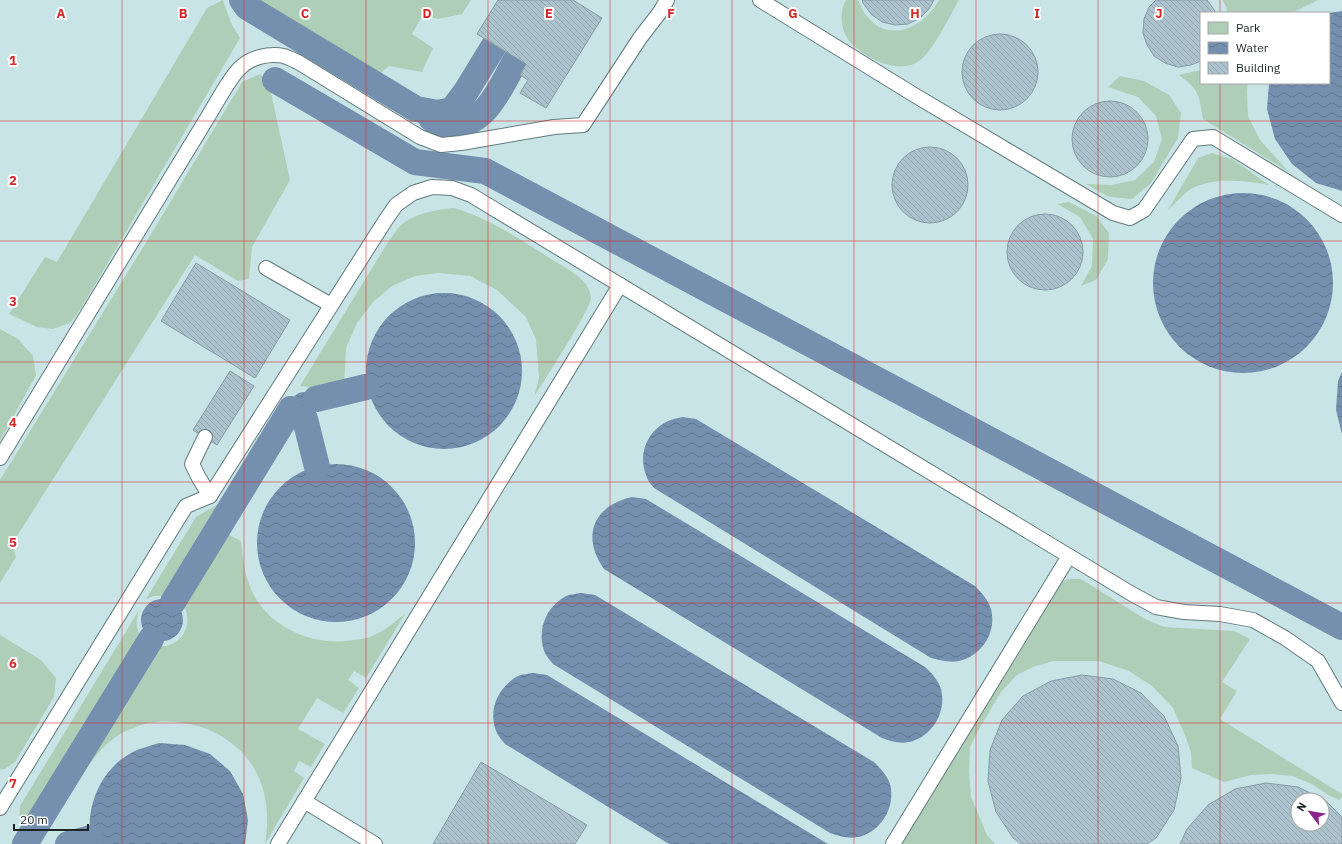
<svg xmlns="http://www.w3.org/2000/svg" width="1342" height="844" font-family="'IBM Plex Sans',sans-serif">
<style>
.green{fill:#afceb8}
.water{fill:url(#water-waves)}
.lines{fill:none;stroke-linecap:round;stroke-linejoin:round}
.canal{stroke:#758fae;stroke-width:26}
.building{fill:url(#building-back-hatch);stroke:#869ba6;fill-rule:evenodd}
.lane-casing{stroke:#627a7d;stroke-width:16}
.lane{stroke:#fff;stroke-width:14}
.grid{fill:none;stroke:#d62828;stroke-width:1;stroke-opacity:0.55}
.grid-label{font-size:13px;text-anchor:middle;font-weight:bold;fill:#d62828;stroke:#fff;stroke-width:4;stroke-linejoin:round;paint-order:stroke}
</style>
<defs>
<pattern id="water-waves" width="16" height="10" patternUnits="userSpaceOnUse"><rect width="16" height="10" fill="#758fae"/><path d="M0 5q4-4 8 0t8 0" fill="none" stroke="#5f758e"/></pattern>
<pattern id="building-back-hatch" width="6" height="6" patternUnits="userSpaceOnUse"><rect width="6" height="6" fill="#acc2cd"/><path d="M-1 5l2 2M0 0l6 6M5-1l2 2" fill="none" stroke="#93a7b0"/></pattern>
</defs>
<rect width="100%" height="100%" fill="#c9e4e7"/>
<g class="green">
<path d="M223 0 231 23 240 38 80 310 70 323 53 329 37 327 9 314 45 257 57 262 207 8Z"/>
<path d="M258 0H471L462 14 438 19 423 15 412 34 433 48 422 72 389 66 380 74 262 4Z"/>
<path d="M846 0H858C860 4 862 10 865 14 888 45 924 28 939 0H959C949 17 934 50 919 61 899 75 868 59 853 45 841 34 838 13 846 0Z"/>
<path d="M1222 0H1318L1292 13H1227L1226 6Z"/>
<path d="M1201 70V83H1248L1247 90 1248 116 1260 140 1289 172 1203 119C1199 94 1199 90 1179 75Z"/>
<path d="M260 74 269 84 290 180 252 247 249 279 238 281 195 255 12 544 16 557 0 583V480L153 231 242 82Z"/>
<path d="M1120 76 1144 81 1169 95 1181 113 1178 138 1151 183 1132 199 1109 197 1086 184 1111 185 1135 180 1154 162 1162 139 1156 116 1138 97 1108 87Z"/>
<path d="M1212 153 1232 159 1269 185C1244 181 1217 177 1193 188 1185 192 1175 204 1168 210L1198 158Z"/>
<path d="M1069 202 1096 216 1109 233 1108 259 1096 280 1081 286 1092 266 1093 239 1080 217 1057 204Z"/>
<path d="M454 208C495 220 532 248 568 269 579 277 589 283 591 297 592 308 543 382 534 397L539 378 536 340 526 317 497 290 470 276 438 273 415 276 392 286 373 302 357 323 346 348 344 388 319 394C313 389 308 386 300 386L388 242C392 237 395 232 399 227 411 214 438 209 454 208Z"/>
<path d="M0 329 18 339 33 356 36 375 0 441Z"/>
<path d="M259 436 268 442 170 596H154L146 599 196 517 220 503Z"/>
<path d="M224 532 241 541C243 558 244 574 251 589 268 628 314 647 354 640 360 639 367 639 372 636 385 631 394 622 405 614L366 678 354 671 348 680 359 688 343 713 317 698 298 729 325 744 311 767 299 761 294 771 304 778 265 844C269 819 268 793 255 770 235 733 188 716 148 723 143 724 138 726 134 728 129 730 124 731 120 734 107 742 97 754 88 766L82 763 153 645C156 645 160 646 163 646 178 646 190 630 187 615 187 610 183 606 180 602Z"/>
<path d="M1068 579H1081L1145 619 1165 627 1234 631 1250 639 1222 682 1237 691 1220 719 1342 794V797L1339 800 1328 795 1312 784 1292 776 1271 774 1251 775 1224 782 1192 768 1191 752 1184 733 1173 708 1152 686 1129 671 1099 661H1053L1033 667 1017 675 1001 692 978 731 970 747 969 772 971 797 987 835 995 844H901L915 819 1060 583Z"/>
<path d="M139 610C135 624 136 630 144 641L25 833C19 824 19 816 20 806Z"/>
<path d="M0 635 41 660 56 678 54 697 15 762 5 769 0 770Z"/>
</g>
<g class="water">
<path d="M1342 11V191L1316 183 1292 164 1275 139 1267 109 1269 83H1329V13Z"/>
<circle cx="1243" cy="283" r="90"/>
<circle cx="444" cy="371" r="78"/>
<path d="M1342 372V434L1336 410 1338 381Z"/>
<circle cx="304" cy="405" r="13"/>
<path d="M683 417 696 419 975 586C982 593 988 600 991 609 997 632 982 656 959 661 949 663 940 660 931 658L654 488C651 484 647 480 646 475 638 454 647 431 668 421 672 419 678 418 683 417Z"/>
<circle cx="336" cy="543" r="79"/>
<path d="M632 497 646 499 925 667C932 673 938 680 941 689 947 712 932 737 909 742 900 744 890 741 882 738L604 569C581 536 593 506 632 497Z"/>
<path d="M581 593 595 595 874 762C880 768 887 775 890 784 896 807 881 832 858 837 848 839 839 836 830 833L553 664C550 660 546 656 544 651 537 629 546 607 566 596 571 594 577 594 581 593Z"/>
<circle cx="162" cy="620" r="21"/>
<path d="M533 673 547 675 828 844H669L505 744C502 740 498 736 496 731 488 709 498 687 518 676 523 674 528 674 533 673Z"/>
<path d="M159 743 185 745 210 754 230 771 243 794 248 820 245 844H93C84 819 95 785 113 767 118 761 126 756 133 752 140 748 151 746 159 743Z"/>
</g>
<g class="lines">
<g class="canal">
<path d="M242 0 247 7 416 109 438 113 452 110 465 93 495 44"/>
<path d="M275 80 415 162 485 171 1342 627"/>
<path d="M431 118C434 121 438 124 441 125 445 127 450 126 454 125 488 124 502 83 517 58"/>
<path d="M316 399 366 387"/>
<path d="M305 419 317 467"/>
<path d="M173 602 291 409"/>
<path d="M25 844 151 639"/>
<path d="M68 844 91 838"/>
</g>
</g>
<g class="building">
<path d="M498 0H573L602 18 546 108 520 93 528 80 520 75 526 64 477 34Z"/>
<path d="M862 0H934L929 9 920 18 908 24 895 25 882 22 871 14 863 3Z"/>
<path d="M1156 0H1207L1213 8 1216 13H1201V61L1191 65 1178 67 1165 63 1154 56 1147 45 1143 33 1144 19 1149 7Z"/>
<circle cx="1000" cy="72" r="38"/>
<circle cx="1110" cy="139" r="38"/>
<circle cx="930" cy="185" r="38"/>
<circle cx="1045" cy="252" r="38"/>
<path d="M196 263 290 320 255 378 161 321Z"/>
<path d="M230 371 254 386 217 445 193 430Z"/>
<path d="M1082 675 1113 679 1141 693 1164 716 1178 746 1181 778 1174 810 1156 838 1147 844H1021L1013 838 996 812 988 781 990 750 1002 720 1023 696 1051 681Z"/>
<path d="M481 762 587 825 575 844H433Z"/>
<path d="M1266 783 1298 787 1326 801 1342 817V844H1180L1187 829 1208 805 1235 789ZM1298 800H1322V824H1298Z"/>
</g>
<g class="lines">
<defs>
<g id="lane">
<path d="M760 0 916 96 1113 213 1130 218 1144 210 1193 139 1213 137 1342 215"/>
<path d="M266 268 331 305"/>
<path d="M205 437 192 464 199 478 210 496"/>
<path d="M0 458 206 120C215 106 229 78 240 68 251 57 269 53 284 56 289 58 294 60 298 62L420 137 441 145 461 143 554 127 583 125 640 38 660 12 667 0"/>
<path d="M304 801 375 844"/>
<path d="M0 808 186 506 210 496 385 221 396 205 413 193 432 187 452 188 471 195 1132 594 1156 607 1184 612 1220 614 1253 620 1285 638 1318 661 1342 703"/>
<path d="M278 844 620 285"/>
<path d="M893 844 1069 556"/>
</g>
</defs>
<use href="#lane" class="lane-casing"/>
<use href="#lane" class="lane"/>
</g>
<path class="grid" d="M122 0V844M244 0V844M366 0V844M488 0V844M610 0V844M732 0V844M854 0V844M976 0V844M1098 0V844M1220 0V13M1220 83V844M0 121H1342M0 241H1342M0 362H1342M0 482H1342M0 603H1342M0 723H1342"/>
<g class="grid-label">
<text x="61" y="18">A</text>
<text x="183" y="18">B</text>
<text x="305" y="18">C</text>
<text x="427" y="18">D</text>
<text x="549" y="18">E</text>
<text x="671" y="18">F</text>
<text x="793" y="18">G</text>
<text x="915" y="18">H</text>
<text x="1037" y="18">I</text>
<text x="1159" y="18">J</text>
<text x="13" y="65">1</text>
<text x="13" y="185">2</text>
<text x="13" y="306">3</text>
<text x="13" y="427">4</text>
<text x="13" y="547">5</text>
<text x="13" y="668">6</text>
<text x="13" y="788">7</text>
</g>
<rect x="1200" y="12" width="130" height="72" fill="#ffffff" stroke="#a4a8a9"/>
<rect x="1208" y="22" width="20" height="12" fill="#afceb8" stroke="#a4a8a9"/>
<text x="1236" y="32" font-size="12" fill="#1c2627">Park</text>
<rect x="1208" y="42" width="20" height="12" fill="url(#water-waves)" stroke="#a4a8a9"/>
<text x="1236" y="52" font-size="12" fill="#1c2627">Water</text>
<rect x="1208" y="62" width="20" height="12" fill="url(#building-back-hatch)" stroke="#a4a8a9"/>
<text x="1236" y="72" font-size="12" fill="#1c2627">Building</text>
<g transform="translate(1310 812) rotate(301)"><circle r="19" fill="#ffffff" stroke="#a4a8a9"/>
<path d="M0-3L7 15L0 10L-7 15Z" fill="#8b258c"/>
<text y="-6" font-size="11" font-weight="bold" text-anchor="middle" fill="#1c2627">N</text>
</g>
<path d="M14 824v6h74v-6" fill="none" stroke="#1c2627" stroke-width="2"/>
<text x="20" y="824" font-size="12" fill="#1c2627" stroke="#ffffff" stroke-width="3" paint-order="stroke">20 m</text>
</svg>
